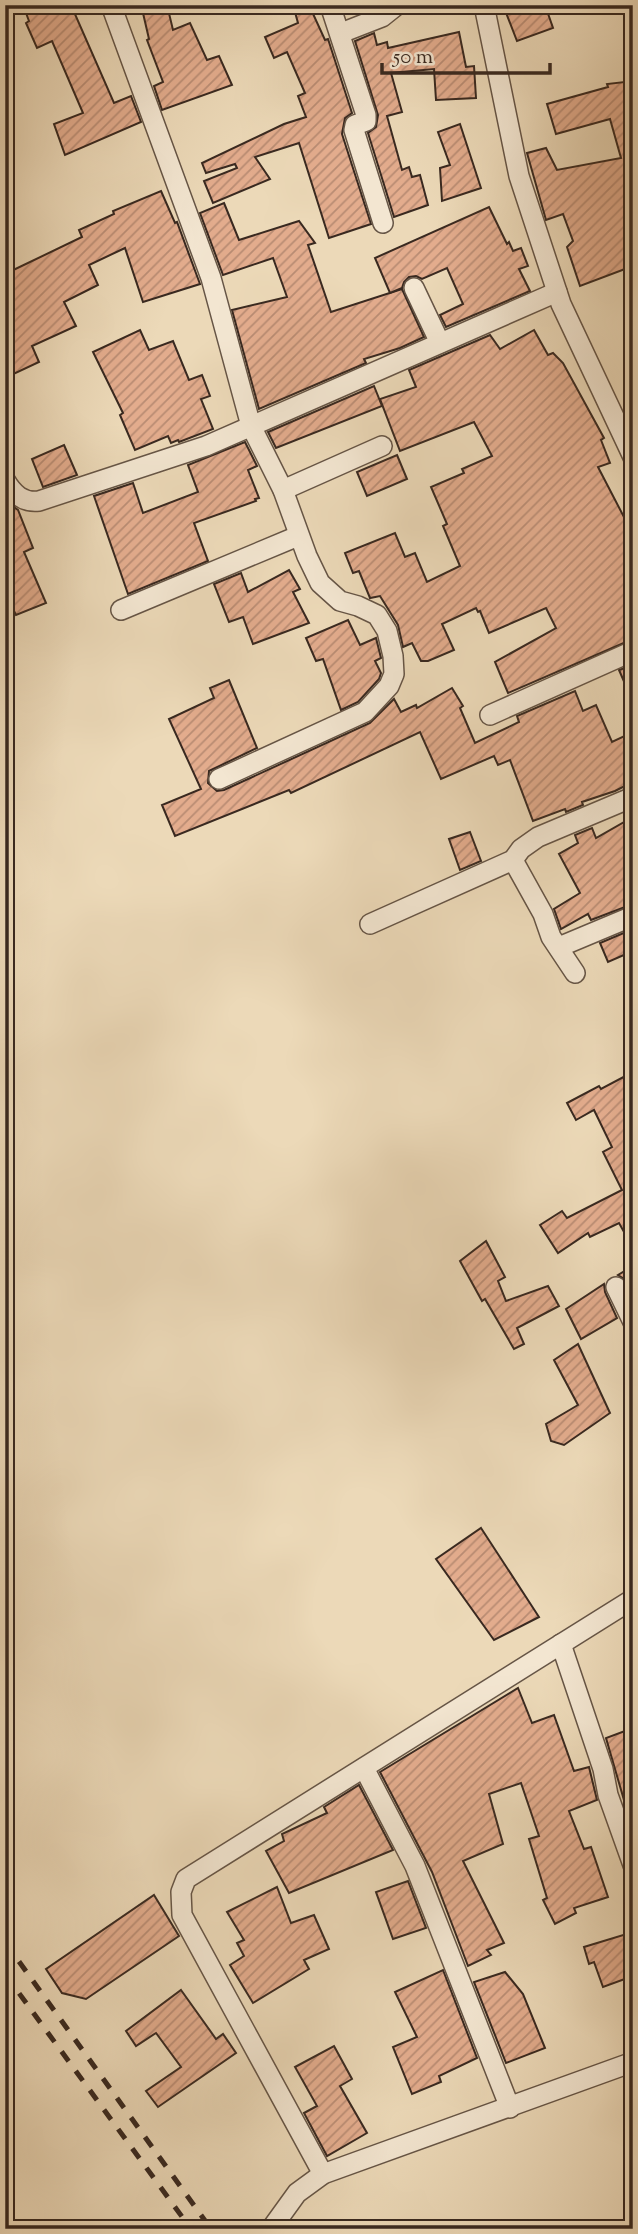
<svg xmlns="http://www.w3.org/2000/svg" width="638" height="2234" font-family="'Sorts Mill Goudy',serif">
<style>
.building{fill:url(#building-hatch);stroke:#392920;stroke-width:2}
.lines{fill:none;stroke-linecap:round;stroke-linejoin:round}
.street-casing{stroke:#665546;stroke-width:22}
.street{stroke:#f3e6d1;stroke-width:19}
.rail{stroke:#392920;stroke-width:5;stroke-dasharray:12 12;stroke-linecap:butt}
</style>
<defs>
<pattern id="building-hatch" width="6" height="6" patternUnits="userSpaceOnUse" patternTransform="scale(1.75)"><rect width="6" height="6" fill="#e3ac8d"/><path d="M-1 1l2-2M0 6l6-6M5 7l2-2" fill="none" stroke="#b98c73"/></pattern>
</defs>
<rect width="100%" height="100%" fill="#ecd9b8"/>
<filter id="stains"><feTurbulence type="fractalNoise" baseFrequency=".00286" numOctaves="4"/><feColorMatrix values="0 0 0 0 .2 0 0 0 0 .09 0 0 0 0 .02 0 0 0 .5 -.17"/></filter>
<radialGradient id="worn" r=".72"><stop offset=".6" stop-color="#630" stop-opacity="0"/><stop offset="1" stop-color="#630" stop-opacity=".3"/></radialGradient>
<g class="building">
<path d="M23 5H71L114 103 131 96 141 122 65 155 54 124 83 113 52 41 37 48 26 23 29 21Z"/>
<path d="M152 5H167L173 30 190 23 207 60 219 56 232 85 162 110 154 86 163 82 147 40 149 39 143 13Z"/>
<path d="M293 5H309L325 40 328 39 352 113 345 118 342 134 371 224 329 238 299 143 255 157 270 179 213 203 204 181 237 168 235 164 206 173 202 163 284 124 306 117 298 96 305 93 287 52 274 58 265 37 298 23Z"/>
<path d="M503 5H545L553 28 517 41Z"/>
<path d="M459 32 466 67 474 66 476 98 436 100 434 69 391 73 402 112 387 116 402 170 409 167 412 177 420 175 428 205 394 217 368 133 376 127 378 115 355 41 374 33 377 45 387 42 388 48Z"/>
<path d="M633 81V266L580 286 567 247 573 241 563 214 546 220 527 153 546 148 557 170 621 158 610 119 556 134 547 104 608 87 607 84Z"/>
<path d="M460 124 481 188 442 201 440 168 450 165 438 132Z"/>
<path d="M161 191 175 223 177 222 200 284 143 302 125 248 89 265 98 285 64 302 76 326 32 346 39 362 5 378V274L82 237 79 230 114 214 113 211Z"/>
<path d="M224 203 239 240 299 221 315 243 308 245 331 312 402 289 424 337 400 348 364 359 366 363 259 409 232 310 287 297 273 258 223 275 200 213Z"/>
<path d="M489 207 507 244 509 242 513 251 521 248 528 266 519 269 530 291 446 327 440 315 463 304 447 268 422 279 416 276 409 277 404 282 402 288 390 293 375 258Z"/>
<path d="M140 330 149 350 173 341 189 380 202 375 210 396 201 399 213 429 179 442 178 440 171 443 168 436 135 450 120 415 123 413 93 352Z"/>
<path d="M534 330 548 355 553 353 563 363 604 438 601 440 610 463 598 467 626 521 633 518V639L508 693 495 662 556 628 546 608 489 633 480 611 478 612 476 608 442 624 454 650 428 661H421L412 643 403 647 398 625 380 596 370 598 359 571 353 573 345 553 395 533 405 557 415 553 427 582 460 566 443 526 447 524 431 487 464 473 462 469 492 456 474 422 400 451 380 399 416 387 409 370 490 335 500 349Z"/>
<path d="M374 386 382 406 276 448 268 432Z"/>
<path d="M245 442 257 466 248 470 259 498 255 499 256 501 194 523 208 561 128 594 94 496 133 483 143 513 198 492 188 465Z"/>
<path d="M64 445 77 475 43 487 32 459Z"/>
<path d="M397 455 407 479 367 496 357 472Z"/>
<path d="M5 501 18 510 33 548 24 552 46 603 16 615 5 593Z"/>
<path d="M289 570 300 589 293 592 309 623 253 644 243 617 229 622 214 584 241 573 248 592Z"/>
<path d="M348 620 360 645 376 638 381 658 375 661 381 673 379 679 358 702 341 710 323 659 316 661 306 638Z"/>
<path d="M633 665V702L619 670Z"/>
<path d="M229 680 257 748 209 771 208 783 217 791 224 790 370 723 394 699 401 712 416 705 417 708 452 688 463 706 460 708 475 743 519 722 517 716 575 691 583 711 596 705 612 742 633 732V782L615 791 582 802 583 805 566 812 565 809 533 821 510 760 498 765 494 756 441 779 420 732 291 793 289 790 175 836 162 805 201 789 169 719 214 698 210 688Z"/>
<path d="M633 817V904L591 920 588 914 561 929 554 909 580 893 559 854 578 843 575 835 592 828 596 838Z"/>
<path d="M470 832 481 861 460 870 449 839Z"/>
<path d="M633 929V951L608 962 600 943Z"/>
<path d="M633 1072V1248L619 1223 590 1237 588 1233 558 1253 540 1225 562 1211 567 1218 622 1190 603 1152 612 1147 594 1110 576 1120 567 1103 599 1086 601 1089Z"/>
<path d="M486 1241 505 1277 498 1281 506 1301 548 1286 559 1306 517 1328 524 1344 514 1349 485 1299 482 1301 460 1261Z"/>
<path d="M633 1266V1293L627 1281 618 1275Z"/>
<path d="M604 1284 605 1292 617 1318 581 1339 566 1309Z"/>
<path d="M578 1344 610 1413 564 1445 551 1441 546 1424 578 1405 554 1360Z"/>
<path d="M481 1528 539 1617 494 1640 436 1559Z"/>
<path d="M518 1688 532 1723 554 1715 574 1771 589 1767 597 1800 569 1811 584 1849 591 1847 608 1897 574 1908 576 1913 555 1924 543 1900 547 1898 529 1839 539 1836 521 1783 489 1794 503 1844 463 1861 504 1943 487 1950 491 1955 468 1966 432 1872 380 1772Z"/>
<path d="M633 1728V1812L628 1814 606 1738Z"/>
<path d="M359 1785 393 1850 289 1893 266 1851 284 1841 282 1834 327 1813 324 1807Z"/>
<path d="M408 1881 426 1928 393 1939 376 1892Z"/>
<path d="M277 1887 291 1923 314 1915 329 1949 304 1960 309 1969 253 2003 230 1965 244 1956 237 1943 244 1940 227 1912Z"/>
<path d="M154 1895 179 1936 86 1999 62 1993 46 1969Z"/>
<path d="M633 1932V1976L603 1987 594 1962 589 1964 584 1947Z"/>
<path d="M443 1970 477 2058 439 2076 441 2082 412 2094 393 2047 417 2037 395 1992Z"/>
<path d="M505 1972 523 1994 545 2048 506 2063 474 1982Z"/>
<path d="M181 1990 216 2039 223 2034 236 2053 158 2107 146 2091 181 2067 156 2033 136 2046 126 2031Z"/>
<path d="M334 2046 352 2079 340 2086 367 2133 327 2156 304 2113 317 2106 295 2067Z"/>
</g>
<g class="lines">
<defs>
<g id="street">
<path d="M111 5 211 278 251 426 283 490 307 556 320 583 340 601 358 606 377 615 387 631 393 656 394 674 389 686 365 712 219 779"/>
<path d="M330 5 366 115V121L355 125 354 130 383 223"/>
<path d="M484 5 519 176 561 304 633 457"/>
<path d="M341 33 382 17 397 5"/>
<path d="M414 288 440 343"/>
<path d="M5 480C13 494 23 503 39 501L206 446 557 292"/>
<path d="M283 490 382 446"/>
<path d="M121 610 298 536"/>
<path d="M490 715 633 651"/>
<path d="M513 860 543 914 551 937 575 973"/>
<path d="M370 924 513 860 521 849 538 837 633 797"/>
<path d="M559 947 633 916"/>
<path d="M616 1287 633 1322"/>
<path d="M561 1644 603 1769 608 1795 633 1865"/>
<path d="M364 1768 415 1866 510 2108"/>
<path d="M323 2174 182 1915 181 1892 186 1879 633 1599"/>
<path d="M271 2229 297 2193 323 2174 633 2062"/>
</g>
</defs>
<use href="#street" class="street-casing"/>
<use href="#street" class="street"/>
<g class="rail">
<path d="M5 1942 211 2229"/>
<path d="M5 1974 191 2229"/>
</g>
</g>
<rect width="638" height="2234" fill="none" stroke="#ecd9b8" stroke-width="28"/>
<rect x="7" y="7" width="624" height="2220" fill="none" stroke="#392920" stroke-width="3.5"/>
<rect x="14" y="14" width="610" height="2206" fill="none" stroke="#392920" stroke-width="2"/>
<path d="M382 63v10h168v-10" fill="none" stroke="#392920" stroke-width="3.5"/>
<text x="393" y="63" font-size="21" fill="#392920" stroke="#f3e6d1" stroke-width="5" paint-order="stroke">50 m</text>
<rect width="100%" height="100%" filter="url(#stains)"/>
<rect width="100%" height="100%" fill="url(#worn)"/>
</svg>
